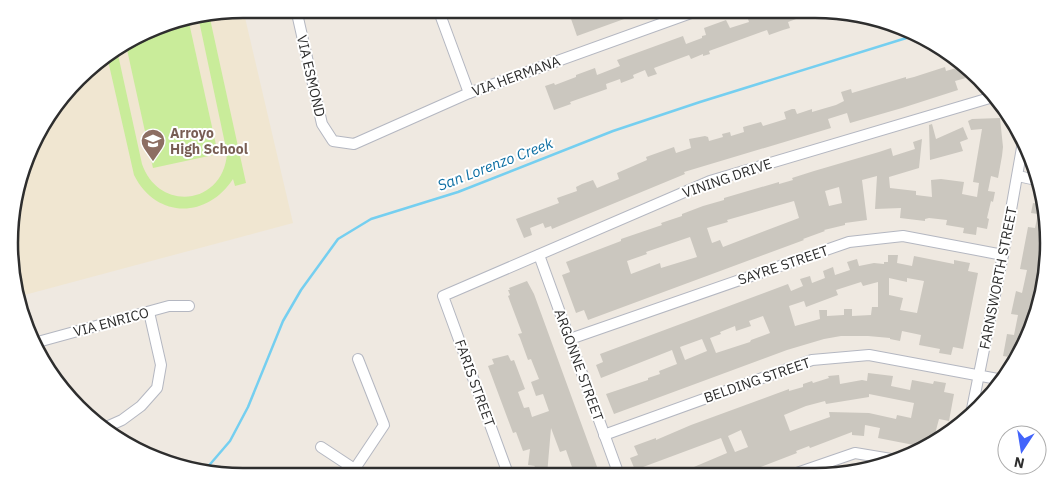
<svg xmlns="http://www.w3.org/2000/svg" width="1057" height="485" font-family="'IBM Plex Sans',sans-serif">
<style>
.education{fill:#f0e6d1}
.pitch{fill:#c9ec9a}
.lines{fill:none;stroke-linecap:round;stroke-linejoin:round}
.stream{stroke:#75cff0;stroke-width:2.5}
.building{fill:#cbc7bf;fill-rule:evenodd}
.minor-casing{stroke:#b4b7c1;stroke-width:12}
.minor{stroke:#fff;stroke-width:10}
.labels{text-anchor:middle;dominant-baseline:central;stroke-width:4;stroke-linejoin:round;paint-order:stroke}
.street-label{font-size:14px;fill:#2e2e2e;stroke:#fff}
.education-label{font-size:14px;font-weight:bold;fill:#785e54;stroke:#fff;text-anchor:start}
.water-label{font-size:15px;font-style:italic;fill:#0d6fa3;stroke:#fff}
.rim{fill:none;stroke:#2e2e2e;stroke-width:2.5}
</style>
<rect width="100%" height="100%" fill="#efe9e1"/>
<path class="education" d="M243 9 293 223 17 297 13 288V197L40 126 89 67 167 21Z"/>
<g class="pitch">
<path d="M209 14 246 183 235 186 233 179C207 219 156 219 134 175L107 56 117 50 142 164C159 213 224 205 227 153L198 16Z"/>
<path d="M188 18 218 154 153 168 126 45 167 21Z"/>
</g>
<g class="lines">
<path class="stream" d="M206 469 230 441 248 407 283 321 301 290 338 239 371 219 458 192 613 131 700 102 916 35"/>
</g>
<g class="building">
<path d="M578 9H649V10L577 36 570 16 580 12Z"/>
<path d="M756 9H769L771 13 784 9H815L832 12 817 18 815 12 788 22 790 28 783 30 769 35 767 30 709 51 710 54 703 56V54L691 59 689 55 654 68 657 74 648 77 645 70 633 75 634 78 621 83 620 79 606 84 607 89 570 102 571 104 554 110 545 86 554 83 555 85 576 77V75L595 68 597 75 620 66 617 60 683 36 686 44 702 38V36L706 35 704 28 726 20 730 28 749 22 746 13Z"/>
<path d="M963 66 980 77 984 83 976 85 973 76 955 81 958 90 902 108 850 123 847 113 828 119 831 128 684 172 685 174 552 229 551 226 545 228 543 223 530 228 532 235 524 238 516 219 559 203 557 198 577 191 576 187 582 184 593 180 597 188 619 179 617 173 647 160 646 157 674 147 676 153 691 148 689 139 705 136 708 137 709 141 723 137 722 134 730 132 731 136 744 132 743 127 761 122 763 126 786 119 784 112 792 109H795L797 114 812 109V112L836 105 844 101 841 92 851 89 852 93 906 77V79L914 77 945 67 946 71Z"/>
<path d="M1000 118 1003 147 1002 156 998 178 991 176 988 191 995 192 993 202 991 201 987 218 989 219 987 229 977 227 976 235 963 233 964 228 946 225 947 220 929 218 925 219V221L900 218 901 208 875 209 877 176 862 180 867 220 845 223V225L824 230 825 231 803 239 804 240 588 320 584 310 576 313 562 275 570 272 566 262 621 241V239L662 225 661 223 682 216V214L703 206 724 200V198L779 182V184L793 180 792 178 814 171 879 152 891 148 893 156 915 149 913 142 922 139 919 168 889 177 890 188 916 191V195L932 197 931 180 941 179 964 182 962 194 977 197 979 183 973 182 982 129 971 130 968 121 972 119ZM839 187 842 203 829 206 825 191ZM794 201 799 218 723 247 720 240 712 243 707 228 728 222 727 220ZM690 237 697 257 661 268 660 263 631 274 627 261 647 254 646 252Z"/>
<path d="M932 124 936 139 963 127 968 139 960 142 963 151 930 160 929 125Z"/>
<path d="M1040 202 1048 243 1031 332 1007 372 1006 371 1009 357 1003 356 1007 334 1014 335 1018 315 1011 314 1016 291 1022 293 1027 270 1020 269 1028 227 1035 228 1038 214 1031 213 1033 203 1040 204Z"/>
<path d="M888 255H898L897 263 912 266 914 256 954 264V260L970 263 968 271 978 273 963 349 953 347 951 355 939 353 940 349 919 345 921 335 902 331 900 341 890 339V338L868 336H841L824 339 787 350 614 414 606 394 648 380V378L660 374 659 371 677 364 672 350 601 378 596 365 603 362 600 354 788 284 791 291 803 286 800 279 810 276 812 283 825 278 823 271 833 267 835 275 850 270 847 262 857 259 859 266 874 263 884 264V262H888ZM889 278 907 282V278L924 281 917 313 900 310 903 298 889 295ZM861 282 863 286 878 282V307H872L871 315 852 316V309H844V315L827 316V310H819L820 319 795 326 789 306 804 301 806 307 838 295 836 290ZM763 316 770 333 751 340 750 342 716 353 710 338 721 334 720 332 735 326 736 331 751 326 749 321ZM702 339 707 351 685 360 680 347Z"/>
<path d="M527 281 534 294 600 475H561L573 470 566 450 560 452 551 428 547 475H529L535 466 528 465 530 449 523 451 516 432 513 433 488 366 494 364 492 359 508 355 511 361 514 360 525 389 518 392 524 408 529 407 532 417 549 411 543 394 536 396 531 382 539 379 531 359 528 360 520 338 518 334 522 333 508 296 510 295 508 290H510L509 288Z"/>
<path d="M868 373 893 376 891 386 910 390 912 380 933 384 934 381 946 383 944 392 954 394 949 421 939 419 935 434 943 436 924 447 878 438 880 428 865 425 864 436 852 435V432L810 448 809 446 796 451 797 453 740 475H675L727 453 721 438 635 470 630 458 638 455 634 446 656 438V440L691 425 789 389V391L803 387V384L812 381 813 383 829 378 828 376 839 375 840 384 862 380 867 381ZM869 394 914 403 911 418 897 415 896 419 869 413 829 412 830 417 790 431 784 415 806 406 825 401 826 404 869 397ZM741 430 748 447 735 452 728 436Z"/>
</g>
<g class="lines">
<defs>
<g id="minor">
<path d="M296 9 322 124 333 141 354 144 469 93 702 9"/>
<path d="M438 9 469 93"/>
<path d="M1018 176 1036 180"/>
<path d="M539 255 619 475"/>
<path d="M570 339 849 242 903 236 1003 255"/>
<path d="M34 343 169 306H189"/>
<path d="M971 414 1003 255 1023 142"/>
<path d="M104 428 122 420 141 406 157 388 161 365 149 312"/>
<path d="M604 435 812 360 869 355 1003 380"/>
<path d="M321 447 365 476"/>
<path d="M794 474 855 453 897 460"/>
<path d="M493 475 507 471 443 296 710 181 993 97"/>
<path d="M350 476 384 425 358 359"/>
</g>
</defs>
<use href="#minor" class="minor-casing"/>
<use href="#minor" class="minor"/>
</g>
<defs>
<symbol id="school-pin" viewBox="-11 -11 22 30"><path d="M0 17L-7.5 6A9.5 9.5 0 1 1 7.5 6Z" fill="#8d6e63" stroke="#fff"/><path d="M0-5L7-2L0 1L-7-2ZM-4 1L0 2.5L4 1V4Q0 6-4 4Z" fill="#fff"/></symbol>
</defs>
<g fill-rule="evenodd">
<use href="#school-pin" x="139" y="127" width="28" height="38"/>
</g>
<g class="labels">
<g class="street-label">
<text transform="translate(311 76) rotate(77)">VIA ESMOND</text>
<text transform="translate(516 76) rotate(-20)">VIA HERMANA</text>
<text transform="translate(727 178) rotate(-19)">VINING DRIVE</text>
<text transform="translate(783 265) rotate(-19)">SAYRE STREET</text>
<text transform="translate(998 278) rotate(-79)">FARNSWORTH STREET</text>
<text transform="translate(111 322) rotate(-15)">VIA ENRICO</text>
<text transform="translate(579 365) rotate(70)">ARGONNE STREET</text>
<text transform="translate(757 380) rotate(-19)">BELDING STREET</text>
<text transform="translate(475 383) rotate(70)">FARIS STREET</text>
</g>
<g class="education-label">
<text x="170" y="133">Arroyo<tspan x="170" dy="16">High School</tspan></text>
</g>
<g class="water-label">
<text transform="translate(495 164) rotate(-21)">San Lorenzo Creek</text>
</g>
</g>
<path d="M0 0H1057V485H0ZM243 18H815A225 225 0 0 1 1040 243V243A225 225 0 0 1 815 468H243A225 225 0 0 1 18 243V243A225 225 0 0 1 243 18Z" fill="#fff" fill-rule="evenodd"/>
<path class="rim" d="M243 18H815A225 225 0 0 1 1040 243V243A225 225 0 0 1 815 468H243A225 225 0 0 1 18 243V243A225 225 0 0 1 243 18Z"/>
<g transform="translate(1022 450) rotate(192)"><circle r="24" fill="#ffffff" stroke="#ababab"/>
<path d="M0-4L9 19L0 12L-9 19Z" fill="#4264fb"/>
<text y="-8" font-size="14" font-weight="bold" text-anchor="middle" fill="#2e2e2e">N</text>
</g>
</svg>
